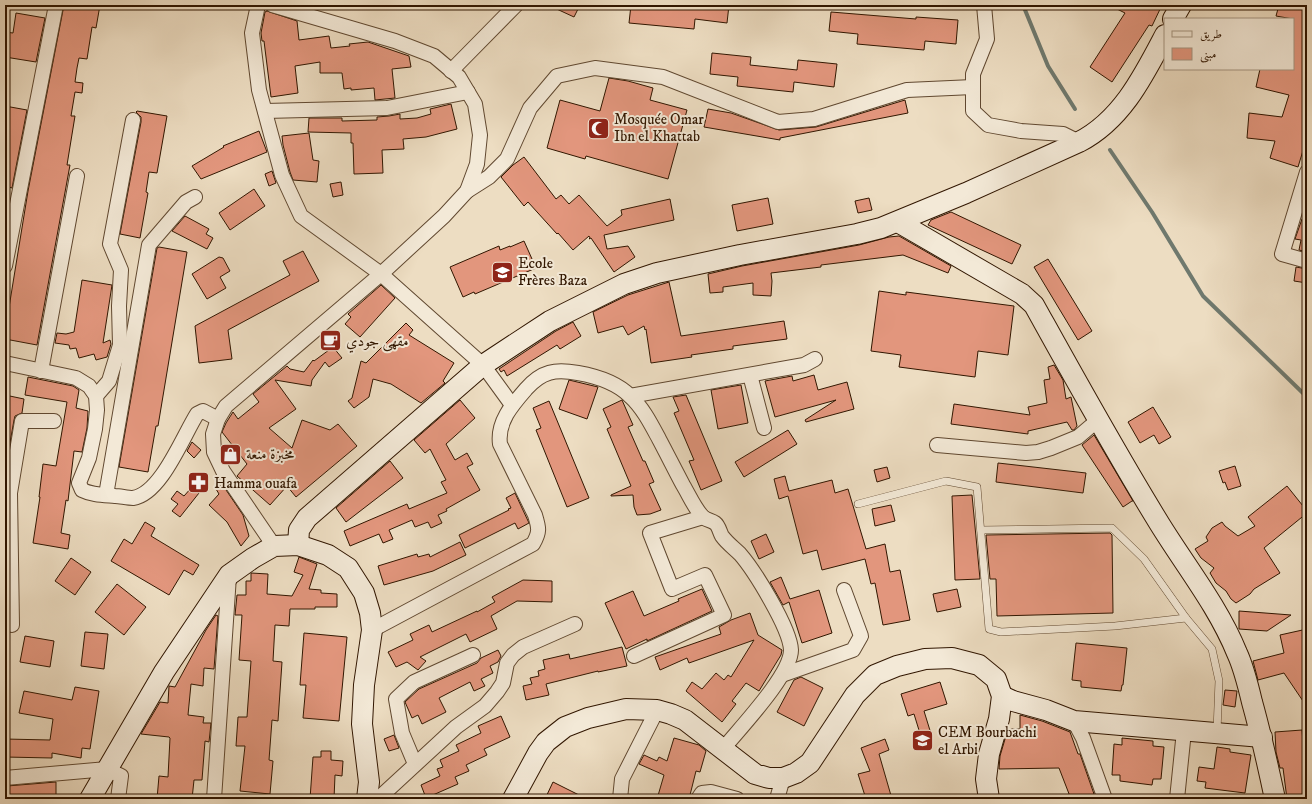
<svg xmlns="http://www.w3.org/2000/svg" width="1312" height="804" font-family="'IM FELL DW Pica',Amiri,serif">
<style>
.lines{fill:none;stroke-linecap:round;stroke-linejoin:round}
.stream{stroke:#6f796e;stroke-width:4}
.building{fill:#e2967d;stroke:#311600}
.lane-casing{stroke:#604830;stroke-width:8}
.street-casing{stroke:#604830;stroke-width:16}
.secondary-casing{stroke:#311600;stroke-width:22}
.lane{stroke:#f3e9d7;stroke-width:7}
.street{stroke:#f3e9d7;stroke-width:14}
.secondary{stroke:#f3e9d7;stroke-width:20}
.labels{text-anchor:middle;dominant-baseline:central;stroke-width:4;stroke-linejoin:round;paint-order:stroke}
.poi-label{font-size:15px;fill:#311600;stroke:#f3e9d7;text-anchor:start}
</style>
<rect width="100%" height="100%" fill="#edddc2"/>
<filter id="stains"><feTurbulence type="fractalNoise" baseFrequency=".005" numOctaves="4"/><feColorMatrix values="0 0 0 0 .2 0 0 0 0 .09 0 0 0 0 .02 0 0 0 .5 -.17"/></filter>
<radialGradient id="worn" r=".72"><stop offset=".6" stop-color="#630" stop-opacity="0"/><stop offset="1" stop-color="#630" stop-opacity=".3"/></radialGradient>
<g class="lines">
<g class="stream">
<path d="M1023 5 1048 66 1075 109"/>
<path d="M1110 150 1152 212 1203 296 1307 397"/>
</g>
</g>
<g class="building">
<path d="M64 5H100L96 28 92 27 87 59 79 58 77 68 75 82 83 83 82 93 75 92 71 116H75L67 165H70L37 345 5 339V332L28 191Z"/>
<path d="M548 5H580L574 17Z"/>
<path d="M631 5H675L688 6V5H729L727 23 695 19 694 29 629 23Z"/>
<path d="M1109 5H1162L1152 26 1149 25 1112 82 1090 67 1125 13Z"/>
<path d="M1279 5H1307V145L1305 144 1298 167 1270 158 1275 141 1247 138 1249 113 1282 117 1289 95 1256 87 1260 69H1293V19L1276 16Z"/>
<path d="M267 11 297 21 299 40 329 36 331 48 350 46 349 44 368 42 409 56 411 67 392 69 395 98 375 100 374 88 351 90V88L344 89 342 73H320V62L295 66 298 93 271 97 264 41H262L261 33 265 12Z"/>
<path d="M831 12 916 19V17L958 20 956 44 925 41 924 50 857 44 858 34 829 31Z"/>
<path d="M16 13 45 18 36 62 5 57V32L13 33Z"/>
<path d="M712 53 751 57 750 65 797 70 798 60 837 64 834 87 794 82 793 92 737 86 738 77 710 74Z"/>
<path d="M609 78 628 81 653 88 650 100 687 110 668 179 586 156 585 159 547 148 560 100 600 111Z"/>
<path d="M905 100 908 113 780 138V140L704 127 708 109 731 113 779 130 816 127Z"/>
<path d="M451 104 457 129 426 137 403 139 404 149 382 150 383 173 354 174 353 143H351V133L308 132 309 118H342V121L377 120V117L389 116 400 114V119L417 118 431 114 430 109Z"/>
<path d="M5 106 27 110 12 188 5 186Z"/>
<path d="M137 111 167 116 157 173 149 172 146 192 148 193 140 238 120 234 141 122V117L136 112Z"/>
<path d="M259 131 267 152 201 179 192 166 224 147 223 146Z"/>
<path d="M309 133 313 160 319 161 317 182 293 180 290 172 283 145 282 136Z"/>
<path d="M524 157 556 199 561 195 569 204 579 195 607 226 622 215 621 210 670 199 674 220 604 235 607 249 628 246 635 257 614 272 591 238 589 239 590 238 589 236 573 250 558 233 557 234 528 202 524 206 501 177 513 165Z"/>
<path d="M272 171 276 183 269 186 265 174Z"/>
<path d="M341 182 343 195 333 197 330 184Z"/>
<path d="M254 189 265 206 230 230 219 213Z"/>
<path d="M768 198 773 224 737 231 732 205Z"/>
<path d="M869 198 872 210 858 213 855 201Z"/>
<path d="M951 212 1021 245 1012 264 928 225 931 220Z"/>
<path d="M185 216 209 229 206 234 213 238 207 249 172 231Z"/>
<path d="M1302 219 1307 220V252L1299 250 1301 240 1295 239Z"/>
<path d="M899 236 951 266 948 273 903 255 821 265V267L771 273 772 281 771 296 753 295V283L723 287V292L710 293 708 274 742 266 859 245 889 237Z"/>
<path d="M524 241 536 268 475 294 474 292 463 297 450 267 499 246 500 250 510 246V247Z"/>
<path d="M159 247 187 252 158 426H156L148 472 119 467 157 248Z"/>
<path d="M303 251 319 281 228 330 232 359 199 363 195 326 290 275 283 261Z"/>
<path d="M219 257 223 258 230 271 220 277 226 288 207 299 192 274Z"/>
<path d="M1048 259 1092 331 1078 340 1034 267Z"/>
<path d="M1296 267 1307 269V283L1294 281Z"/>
<path d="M82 280 112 285 103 343 110 340 111 344 107 357 96 360 94 354 79 358 76 348 70 349 69 345 55 343 57 333 66 334 74 332Z"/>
<path d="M669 282 681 336 784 321 787 339 733 346V349L691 355 692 357 651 363 646 329 645 330 644 326 628 335 623 326 598 333 593 312 628 295Z"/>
<path d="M381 285 395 298 360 337 345 324 351 317 348 314Z"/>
<path d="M879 291 906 295V292L1014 306 1008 355 978 351 975 377 899 367 901 355 871 351Z"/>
<path d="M573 322 581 336 560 349 557 345 507 376 504 370 501 372 499 369 556 331Z"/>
<path d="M406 323 413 330 409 335 454 363 443 381 445 383 421 403 391 384 373 379 369 397 354 408 348 401 352 398 361 361 366 363Z"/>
<path d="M333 347 342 358 329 367 325 362 312 380 311 386 275 380 296 409 269 428 292 448 302 420 330 430 338 424 357 446 296 497 287 486 270 505 237 476 247 464 222 432 226 423 233 412 238 419 259 402 253 394 287 366 290 369 304 372 313 360 314 361Z"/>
<path d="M1054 365 1063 380 1066 399 1071 397 1077 426 1074 430H1072L1067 422 1028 431V434L951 424 954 404 1030 415 1028 407 1047 403 1044 380 1050 379 1048 367Z"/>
<path d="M814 375 818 390 847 382 854 409 806 422 805 420 836 400 775 417 765 381 792 376 793 381Z"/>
<path d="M28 377 73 386 79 390 76 408 88 411 87 428 82 452 74 451 68 501 66 500 61 533 70 535 68 549 33 543 40 497H39L43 464 56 466 67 402 25 395Z"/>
<path d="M569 380 598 387 587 419 559 409Z"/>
<path d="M741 385 748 423 718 429 711 390Z"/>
<path d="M5 395 24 399 22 413 15 416 14 420 5 471Z"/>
<path d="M686 395 722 481 701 490 689 461 694 460 674 413 679 411 673 397Z"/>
<path d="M460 400 475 418 446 444 455 460 467 453 473 464 467 467 480 490 446 509 447 511 438 515 442 523 431 528 428 522 415 527 412 520 389 530 393 539 383 543 379 534 350 546 344 531 407 504 409 509 447 493 441 482 446 480 430 449 425 453 414 440Z"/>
<path d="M622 400 633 425 628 427 643 461H645L654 482 649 484 661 510 650 514 637 515 634 507 633 495 611 496V495L631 486 607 429 611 427 603 409Z"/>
<path d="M549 401 589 498 567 507 536 430 541 428 533 408Z"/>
<path d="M1153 407 1171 437 1159 444 1154 435 1140 443 1128 422Z"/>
<path d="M788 430 797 444 744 477 735 462Z"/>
<path d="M1094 435 1133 501H1132L1123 507 1082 445Z"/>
<path d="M192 442 201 450 194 458 187 451Z"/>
<path d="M390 461 403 478 346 522 336 508Z"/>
<path d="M998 463 1086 473 1083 493 996 482Z"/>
<path d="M1235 466 1241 486 1228 490 1225 482 1223 483 1219 471Z"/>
<path d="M887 467 890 478 877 482 874 470Z"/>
<path d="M785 476 789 491 832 480 835 493 848 489 866 549 885 544 890 572 900 570 910 620 883 625 875 583 871 584 865 559 822 570 817 550 803 554 788 496 779 499 774 479Z"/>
<path d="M222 484 243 515 249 536 241 546 227 522 209 505 219 494 216 489Z"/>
<path d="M1287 486 1307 511V513L1264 548 1280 573 1254 589 1250 594 1236 603 1231 599 1226 591 1216 583 1210 573 1214 568 1201 558 1195 549 1208 541 1206 537 1212 528 1222 522 1225 526 1238 536 1255 526 1248 517Z"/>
<path d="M192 487 199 493 180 517 172 511 178 504 171 499 177 491 184 496Z"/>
<path d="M515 493 529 523 518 529 515 523 465 548 459 535 509 510 508 509 511 508 506 498Z"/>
<path d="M972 495 980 579 955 580 952 496Z"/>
<path d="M891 505 895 521 875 526 872 509Z"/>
<path d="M145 522 155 528 151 536 199 565 193 575 184 570 169 595 111 561 124 539 132 544Z"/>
<path d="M1110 533 1112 535 1113 613 997 616 996 579H990L986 535Z"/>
<path d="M766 534 774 552 759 559 751 541Z"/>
<path d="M460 542 466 555 433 571 384 585 378 566 417 554 418 557 429 554 430 557Z"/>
<path d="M299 557 317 564 309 589 321 590V593L337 594V607H315V609H290L289 626 275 625 273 661 282 662 278 721 272 720 269 760 273 761 270 794 240 791 245 746H236L238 717H247L251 661 239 660 242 615H235L237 595H246V581H251V573L268 574 267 594 292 596 303 575 294 572Z"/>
<path d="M71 558 91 572 75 595 55 581Z"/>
<path d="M781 577 790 599 819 590 832 633 802 643 789 602 783 605 770 582Z"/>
<path d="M523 580 552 581V602L517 601 491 616 497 629 470 642 466 634 420 657 426 661 418 670 407 662 396 667 388 652 413 640 410 634 429 625 432 632 477 611V612L495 602 492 597Z"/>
<path d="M117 584 146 607 124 635 95 612Z"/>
<path d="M702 589 712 611 647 641V639L626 649 605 603 633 591 644 616 679 601 678 599Z"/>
<path d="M957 589 961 607 937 612 933 594Z"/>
<path d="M1239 611 1291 615 1267 631 1239 629Z"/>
<path d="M750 613 758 635 782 650 781 655 759 691 746 683 732 701 736 704 722 722 686 691 692 682 702 689 716 673 724 680 728 675 731 677 754 640 689 663 687 658 660 670 655 657 721 634 719 627 731 620Z"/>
<path d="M216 615 218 616 214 669 204 668 203 686 191 684 188 715 204 717 203 723H211L209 742 205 741 202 780H194L192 799H157L159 776 168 777 170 738 169 737 141 734 160 702 168 703 169 686 175 687 206 630Z"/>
<path d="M1307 629V707L1284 673 1258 680 1253 661 1284 653 1280 635Z"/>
<path d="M85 632 108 634 104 669 81 666Z"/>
<path d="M304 633 347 637 339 721 303 718 306 685H300Z"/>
<path d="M25 636 54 641 50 667 20 662Z"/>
<path d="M1076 643 1127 648 1123 685H1122L1121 691 1081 687V681L1072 680Z"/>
<path d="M622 647 627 666 598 672V671L546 684 549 695 526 700 523 686 532 684 530 678 539 676 538 671 545 669 543 660 569 654 570 659Z"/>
<path d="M498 650 501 656 498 662 490 666 493 673 481 679 485 686 474 691 470 682 439 698 446 712 422 724 418 715 412 718 405 702 419 689 477 663 481 658Z"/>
<path d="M801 677 823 688 804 726 777 712 794 680Z"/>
<path d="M940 682 947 704 924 711 932 737 922 740 914 714 908 716 901 694Z"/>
<path d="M75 687 99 691 90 749 82 748 81 758 52 753V758L5 757V739L50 740 53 719 19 713 24 691 72 700Z"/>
<path d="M1225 690 1237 691 1235 707 1223 705Z"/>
<path d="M1020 715 1042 721 1070 732 1078 754H1080L1094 794 1082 799H1071L1059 768 999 769 1000 756 1008 729H1020Z"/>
<path d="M501 716 510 737 484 749 487 755 466 765 469 771 455 777 458 784 426 798 421 785 440 776 437 769 443 767 440 760 459 751 456 745 481 733 478 726Z"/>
<path d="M1302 730 1305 768H1307V799H1287L1283 768H1280L1276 752 1275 732Z"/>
<path d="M394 735 399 748 389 751 384 739Z"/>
<path d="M674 738 699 745 706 751 700 772 696 771 689 799H657L664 775 639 764 644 755 657 761 659 757 667 761Z"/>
<path d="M1122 738 1153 741V746L1164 747 1161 779H1153L1152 785 1120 781V775H1112L1114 744 1122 745Z"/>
<path d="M885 739 889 750 879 754 892 799H866L858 774 870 771 861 748Z"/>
<path d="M1217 747 1230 749V752L1251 755 1245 793 1205 788 1206 782 1197 781 1199 767 1214 769Z"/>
<path d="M321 751H331V760L343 761 342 776 335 775 334 799H310L313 757H321Z"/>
<path d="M56 782V799H7V786Z"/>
<path d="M553 782 587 799H545Z"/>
</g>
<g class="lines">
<defs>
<g id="lane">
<path d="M858 504 946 481 977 487 989 629 1001 632 1115 626 1186 618 1212 649 1219 681 1217 731"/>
<path d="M981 530 1112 528 1144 559 1186 618"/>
</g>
<g id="street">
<path d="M258 5 252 33 259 90 282 175 301 216 381 274 483 365 512 405"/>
<path d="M272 5 395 41 434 56 459 77 475 104 480 135 477 164 467 191 444 216 381 274 226 406 218 419 213 434 214 452 223 471 274 546"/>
<path d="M984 5 987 39 973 74V111L988 125 1021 131 1063 134 1079 142"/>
<path d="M451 71 516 5"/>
<path d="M265 111 387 108 468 92"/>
<path d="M1307 172 1282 254 1307 261"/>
<path d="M467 191 489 177 507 159 530 108 557 76 595 68 663 77 778 122 814 119 907 90 973 87"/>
<path d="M5 266 56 5"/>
<path d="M5 363 76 378 89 386 96 396 97 410 95 429 89 458 79 483 82 490C92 495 103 495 115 496 120 496 127 498 133 498 161 494 183 436 197 414L203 411 218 419"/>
<path d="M41 371 77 176"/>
<path d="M750 375 764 428"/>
<path d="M96 396 109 381 120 345 119 306 121 270 110 244 133 120"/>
<path d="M630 396 804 365 815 359"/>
<path d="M937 445 1026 453 1038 452 1051 448 1078 437 1098 420"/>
<path d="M106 495 149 245 186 202 195 197"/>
<path d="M12 625 10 493 22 421H54"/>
<path d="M372 630 533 544C540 532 539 528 535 515L500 444C497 422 512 405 526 389 542 371 555 369 578 373 595 376 617 383 630 396 643 408 651 424 659 439 667 454 675 470 683 485 689 495 694 507 702 516 705 520 711 520 715 523 719 526 720 533 722 536 727 543 734 548 740 554 754 570 790 628 791 650 791 675 740 728 723 749"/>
<path d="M634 656 724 615 705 575 672 589 650 533 703 517"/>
<path d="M782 675 853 650 861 636 844 590"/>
<path d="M1074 721 1083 738 1105 799"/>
<path d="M415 764 402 733 396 699 414 682 473 655"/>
<path d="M5 778 107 769 121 776 118 799"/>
<path d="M214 799 229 576"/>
<path d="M378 799 456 727 485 706 497 692 503 683 507 663 513 655 523 647 575 624"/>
<path d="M620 799 622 779 657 710"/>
<path d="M698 799 702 793 711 792 737 799"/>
<path d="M777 799 783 778"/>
<path d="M1177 799 1184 731"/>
</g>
<g id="secondary">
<path d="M1173 19 1181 5"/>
<path d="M898 222 1022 294 1034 305C1074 377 1113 448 1156 518 1183 563 1217 604 1237 653 1244 668 1248 685 1252 702 1261 734 1268 766 1275 799"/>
<path d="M298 545 299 530 307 518 483 365 550 321 624 284 657 273 740 255 857 234 881 228 966 193 1079 142C1122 120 1144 75 1165 35"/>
<path d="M1002 696 1013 701 1046 710 1074 721 1262 737"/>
<path d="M90 799 164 672 229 575 253 558 274 546 298 545 328 555 348 568 364 593 370 613 372 630 364 685 362 724 369 782 367 799"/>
<path d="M513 799 538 753 546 742 565 727 588 718 626 709 657 710 671 714 685 720 755 774 769 778H783L796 773 810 763 855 695 875 675 897 666 925 659 952 658 979 665 996 679 1002 696 999 719 989 754 986 779 989 799"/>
</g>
</defs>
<use href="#lane" class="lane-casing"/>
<use href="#street" class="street-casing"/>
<use href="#secondary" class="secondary-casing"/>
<use href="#lane" class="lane"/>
<use href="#street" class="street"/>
<use href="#secondary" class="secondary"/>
</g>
<defs>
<symbol id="mosque-square" viewBox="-11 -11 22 22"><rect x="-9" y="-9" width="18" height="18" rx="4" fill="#8f2418" stroke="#f3e9d7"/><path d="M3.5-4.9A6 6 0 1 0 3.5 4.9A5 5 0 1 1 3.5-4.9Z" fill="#fff"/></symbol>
<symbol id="school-square" viewBox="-11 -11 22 22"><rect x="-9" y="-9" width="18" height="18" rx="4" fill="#8f2418" stroke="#f3e9d7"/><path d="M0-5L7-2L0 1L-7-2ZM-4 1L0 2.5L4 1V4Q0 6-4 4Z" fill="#fff"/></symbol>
<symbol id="cafe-square" viewBox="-11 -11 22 22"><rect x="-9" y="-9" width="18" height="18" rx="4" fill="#8f2418" stroke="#f3e9d7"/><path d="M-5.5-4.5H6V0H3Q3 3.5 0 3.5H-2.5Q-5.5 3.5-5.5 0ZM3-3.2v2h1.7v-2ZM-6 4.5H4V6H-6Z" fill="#fff"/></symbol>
<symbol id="shop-square" viewBox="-11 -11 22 22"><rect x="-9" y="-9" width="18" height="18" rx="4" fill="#8f2418" stroke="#f3e9d7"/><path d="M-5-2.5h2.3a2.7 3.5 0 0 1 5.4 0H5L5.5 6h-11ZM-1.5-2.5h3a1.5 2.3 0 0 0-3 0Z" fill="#fff"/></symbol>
<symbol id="pharmacy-square" viewBox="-11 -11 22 22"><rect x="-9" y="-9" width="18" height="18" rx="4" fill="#8f2418" stroke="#f3e9d7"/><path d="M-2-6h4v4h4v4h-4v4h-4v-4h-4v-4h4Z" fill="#fff"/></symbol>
</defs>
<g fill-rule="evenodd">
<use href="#mosque-square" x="586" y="116" width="25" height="25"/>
<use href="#school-square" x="490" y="260" width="25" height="25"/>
<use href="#cafe-square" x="318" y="328" width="25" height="25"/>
<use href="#shop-square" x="218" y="442" width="25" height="25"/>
<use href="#pharmacy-square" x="186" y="470" width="25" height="25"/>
<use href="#school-square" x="910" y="728" width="25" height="25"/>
</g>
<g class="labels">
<g class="poi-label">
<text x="614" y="119">Mosquée Omar<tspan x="614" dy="17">Ibn el Khattab</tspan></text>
<text x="518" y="263">Ecole<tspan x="518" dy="17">Frères Baza</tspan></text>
<text x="346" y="341">مقهى جودي</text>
<text x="246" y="454">مخبزة منعة</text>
<text x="214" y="483">Hamma ouafa</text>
<text x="938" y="732">CEM Bourbachi<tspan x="938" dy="17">el Arbi</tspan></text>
</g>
</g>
<rect width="1312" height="804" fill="none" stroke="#edddc2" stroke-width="20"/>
<rect x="6" y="6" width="1300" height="792" fill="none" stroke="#311600" stroke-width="2"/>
<rect x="10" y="10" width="1292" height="784" fill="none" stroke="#311600"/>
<rect x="1164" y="18" width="130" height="52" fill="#f3e9d7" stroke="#a59581"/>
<rect x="1172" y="31" width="20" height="6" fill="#f3e9d7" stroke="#a59581"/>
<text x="1200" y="38" font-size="12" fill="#311600">طريق</text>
<rect x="1172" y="48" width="20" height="12" fill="#e2967d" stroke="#a59581"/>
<text x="1200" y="58" font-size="12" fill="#311600">مبنى</text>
<rect width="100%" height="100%" filter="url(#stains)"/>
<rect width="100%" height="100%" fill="url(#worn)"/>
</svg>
